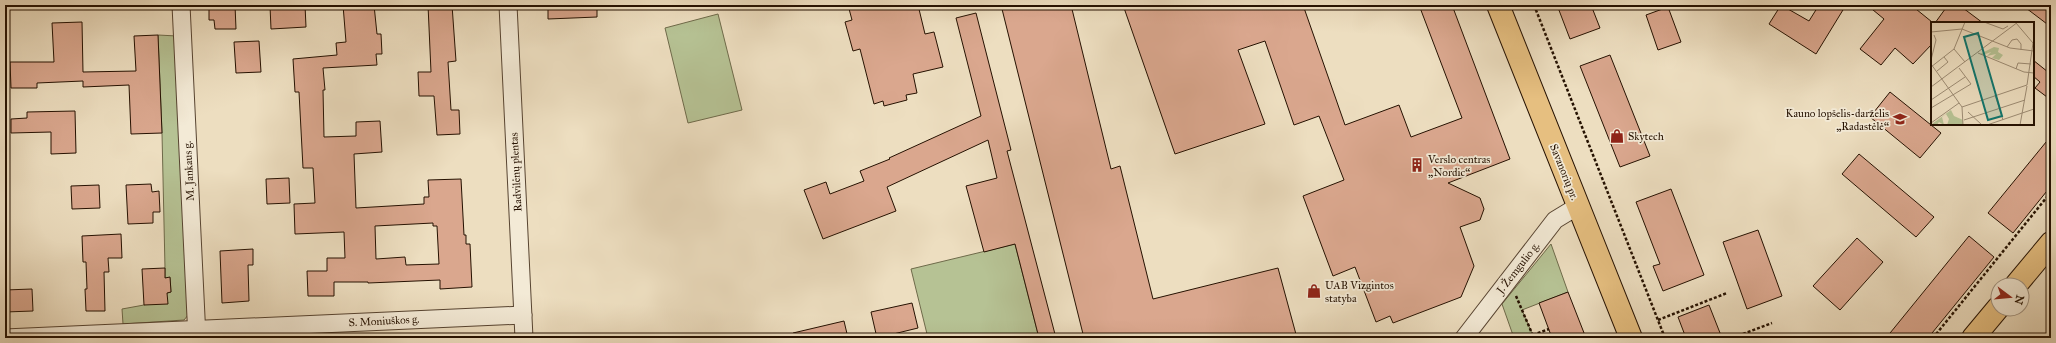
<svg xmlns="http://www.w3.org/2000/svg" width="2056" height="343" font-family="'IM FELL Great Primer',serif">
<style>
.green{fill:#b6c294;stroke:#6e6a4a}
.building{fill:#daa78e;stroke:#251101;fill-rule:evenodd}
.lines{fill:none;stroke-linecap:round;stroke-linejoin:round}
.minor-casing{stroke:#574431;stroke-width:19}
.primary-casing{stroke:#251101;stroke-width:24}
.path{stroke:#251101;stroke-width:2.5;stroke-dasharray:3 2;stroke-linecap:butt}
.minor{stroke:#f3ead6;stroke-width:17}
.primary{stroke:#e6bf80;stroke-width:22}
.labels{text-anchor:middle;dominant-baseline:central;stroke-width:3.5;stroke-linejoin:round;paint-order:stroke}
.poi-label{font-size:11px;fill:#251101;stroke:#f3ead6;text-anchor:start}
.street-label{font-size:11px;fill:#251101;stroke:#f3ead6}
.inset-road{fill:none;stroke:#9d8c74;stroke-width:1}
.view{fill:#0f766e;fill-opacity:0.15;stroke:#0f766e;stroke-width:2}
.inset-edge{fill:none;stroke:#251101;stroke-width:2}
</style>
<rect width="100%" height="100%" fill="#eddec0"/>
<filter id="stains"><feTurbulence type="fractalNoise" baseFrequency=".005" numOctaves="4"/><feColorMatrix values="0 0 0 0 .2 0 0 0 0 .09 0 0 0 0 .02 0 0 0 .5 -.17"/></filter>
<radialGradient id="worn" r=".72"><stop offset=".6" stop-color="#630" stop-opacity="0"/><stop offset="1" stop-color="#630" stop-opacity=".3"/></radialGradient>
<g class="green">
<path d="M718 14 742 110 688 123 665 28Z"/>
<path d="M158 35 177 36 189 314 184 320 123 324 122 309 144 305 167 293 171 292 170 278H165V268L162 133Z"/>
<path d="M1015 244 1039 338H928L911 269Z"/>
<path d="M1551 244 1568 292 1522 310 1534 338H1514L1502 304Z"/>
</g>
<g class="building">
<path d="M209 5H235L236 29H215L214 20H209Z"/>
<path d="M276 5H305L306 27 271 29 270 6Z"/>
<path d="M343 5H374L377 34H381L382 54H376L377 65 323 68 325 90H323L324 137 356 136V122L380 121 382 152 354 154 356 208 424 204V197H429L428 180 461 179 464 235H466V244H470L472 287 440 289V280L368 283V282H334V296H308L307 271H327V258H345L344 232 295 234 294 204 315 203 313 168H303L299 92H295L293 59 337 55 336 43 346 42ZM433 223V226H437L439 264 406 265 405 257 376 259 375 226Z"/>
<path d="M428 5H452L456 61 448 62 451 110H459L460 134 437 135 434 96H419L418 72H431Z"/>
<path d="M548 5H597V17L548 19Z"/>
<path d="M848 5H918L925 34 934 32 943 67 913 74 917 93 906 95 907 100 884 106 883 101 874 104 860 49 853 51 845 22 852 20Z"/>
<path d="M1001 5H1071L1111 169 1120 166 1153 299 1278 268 1297 338H1084Z"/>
<path d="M1123 5H1303L1345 125 1399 105 1411 137 1462 118 1419 5H1452L1510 159 1448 183 1480 198 1484 209 1480 220 1460 227 1474 266 1461 297 1393 323 1390 316 1376 322 1355 267 1333 276 1303 196 1344 180 1319 116 1294 125 1265 41 1238 50 1265 124 1175 154Z"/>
<path d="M1557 5H1591L1600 28 1570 39Z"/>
<path d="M1781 5 1809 21 1819 5H1846L1816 54 1769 24Z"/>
<path d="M1867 5H1911L1932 22V44L1913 64 1895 48 1881 65 1860 49 1884 19Z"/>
<path d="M1948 5H1959L1983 23H1935Z"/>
<path d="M2022 5H2051V27Z"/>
<path d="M1668 7 1681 42 1658 50 1646 15Z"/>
<path d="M976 13 1011 150 1007 151 1056 338H1039L1015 244 984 252 966 186 997 178 988 140 887 187 896 211 823 239 804 190 826 182 830 194 864 181 860 171 890 159 889 158 981 116 956 18Z"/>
<path d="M82 22 83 72 136 71 134 36 158 35 162 133 131 134 129 85 83 87V81L37 83V88H11L10 62H54L52 23Z"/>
<path d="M259 41 261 72 236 73 234 42Z"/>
<path d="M1610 55 1650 156 1620 167 1580 66Z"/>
<path d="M2033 60 2048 72 2051 68V100L2035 88 2040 82 2033 76Z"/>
<path d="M1890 92 1941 133 1920 158 1870 117Z"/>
<path d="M75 111 76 153 51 154V132L11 133V119L27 118V112Z"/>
<path d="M2051 136V186L2013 233 1988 213Z"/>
<path d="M1859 154 1934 217 1916 237 1842 174Z"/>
<path d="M289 178 290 203 267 204 266 179Z"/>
<path d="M151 184 152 192 159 191 160 212H153V223L128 224 126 185Z"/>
<path d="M99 185 100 208 72 209 71 186Z"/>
<path d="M1671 189 1704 275 1663 291 1653 266 1660 264 1636 202Z"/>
<path d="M1758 230 1782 296 1747 309 1723 242Z"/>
<path d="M121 234 122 258H108L109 272H104L105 311H86L85 289H87L86 262H83L82 236Z"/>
<path d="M1969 236 1994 257 1928 338H1886Z"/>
<path d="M1857 238 1883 262 1840 310 1813 286Z"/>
<path d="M253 249V265H248L249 301 222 303 220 251Z"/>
<path d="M165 268V278L170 277 171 292 167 293 168 304 144 305 142 269Z"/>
<path d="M32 289 33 311 5 312V290Z"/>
<path d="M1568 292 1586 338H1552L1539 303Z"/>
<path d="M912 303 918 328 877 338 871 312Z"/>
<path d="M1709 305 1722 338H1686L1678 317Z"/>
<path d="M844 321 848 338H794L793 333Z"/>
</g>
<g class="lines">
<defs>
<g id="minor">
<path d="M181 5 197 338"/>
<path d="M508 5 524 338"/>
<path d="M5 338 523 315"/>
<path d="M1464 338 1555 220 1578 206"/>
</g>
<g id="primary">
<path d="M1498 5 1631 338"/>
<path d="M2016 285 2051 243"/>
<path d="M1973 338 1998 308"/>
</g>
</defs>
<use href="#minor" class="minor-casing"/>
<use href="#primary" class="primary-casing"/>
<g class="path">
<path d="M1534 5 1665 338"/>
<path d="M1516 296 1534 338"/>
<path d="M1658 320 1727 293"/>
<path d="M1743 334 1772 323"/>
<path d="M1533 335 1549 329"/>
<path d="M1933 338 2051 192"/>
</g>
<use href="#minor" class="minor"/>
<use href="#primary" class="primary"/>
</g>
<defs>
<symbol id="school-bare" viewBox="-9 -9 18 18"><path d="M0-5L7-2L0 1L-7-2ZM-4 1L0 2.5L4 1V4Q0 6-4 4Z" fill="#8f2418" stroke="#f3ead6" stroke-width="2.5" paint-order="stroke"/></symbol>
<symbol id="shop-bare" viewBox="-9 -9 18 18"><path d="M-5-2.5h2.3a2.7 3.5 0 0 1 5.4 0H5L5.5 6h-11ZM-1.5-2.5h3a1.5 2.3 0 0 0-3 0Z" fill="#8f2418" stroke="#f3ead6" stroke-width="2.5" paint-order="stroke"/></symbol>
<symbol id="building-bare" viewBox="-9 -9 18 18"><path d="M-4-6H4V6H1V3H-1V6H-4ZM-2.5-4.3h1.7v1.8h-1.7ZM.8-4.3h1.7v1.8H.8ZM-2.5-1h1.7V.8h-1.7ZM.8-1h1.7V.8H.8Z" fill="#8f2418" stroke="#f3ead6" stroke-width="2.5" paint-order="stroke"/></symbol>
</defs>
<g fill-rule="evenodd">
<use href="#school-bare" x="1890" y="109" width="20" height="20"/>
<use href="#shop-bare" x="1607" y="126" width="20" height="20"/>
<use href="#building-bare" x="1407" y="155" width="20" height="20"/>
<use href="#shop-bare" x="1304" y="281" width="20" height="20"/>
</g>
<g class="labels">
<g class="poi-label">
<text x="1889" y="113" text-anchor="end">Kauno lopšelis-darželis<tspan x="1889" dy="13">„Radastėlė“</tspan></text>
<text x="1628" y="136">Skytech</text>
<text x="1428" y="159">Verslo centras<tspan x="1428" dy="13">„Nordic“</tspan></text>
<text x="1325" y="285">UAB Vizgintos<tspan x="1325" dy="13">statyba</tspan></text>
</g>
<g class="street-label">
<text transform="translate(189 171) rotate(-93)">M. Jankaus g.</text>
<text transform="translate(516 172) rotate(-93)">Radvilėnų plentas</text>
<text transform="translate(1564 172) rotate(68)">Savanorių pr.</text>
<text transform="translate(1518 268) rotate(-52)">J. Žemgulio g.</text>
<text transform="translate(384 321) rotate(-3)">S. Moniuškos g.</text>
</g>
</g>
<g transform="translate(1931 22)">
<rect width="103" height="103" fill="#eddec0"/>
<path d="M63 25 68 26 67 30 72 33 68 38 61 36 65 32 56 34 60 30 52 33 49 32ZM20 88 23 94 32 98V103H16L18 97 15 92 11 95 13 103 8 100 6 103 1 102Z" fill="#b6c294"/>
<path class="inset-road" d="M53 0 72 7 77 4M85 1 102 21 96 63M0 10 31 7 79 26 103 29M76 25 81 18 86 17 90 22V28M23 27 34 40M47 31 93 50 103 51M0 38 5 18 3 13M0 42 31 85 32 103M0 45 23 27 34 0M85 47 87 41 100 42M6 49 17 40 13 35M0 65 87 0M64 73 72 98M0 78 34 55M31 85 96 63M0 86 40 62 28 46M37 90 51 103M33 98 94 78M0 101 28 81M56 103 103 87M89 103 96 64"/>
<path class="view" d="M47 11 71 94 57 98 33 15Z"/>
<rect width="103" height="103" class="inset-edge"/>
</g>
<rect width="2056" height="343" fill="none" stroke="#eddec0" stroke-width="20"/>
<rect x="6" y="6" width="2044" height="331" fill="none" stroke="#251101" stroke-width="2"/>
<rect x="10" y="10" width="2036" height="323" fill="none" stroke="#251101"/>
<g transform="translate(2010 297) rotate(106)"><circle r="19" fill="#f3ead6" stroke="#a19381"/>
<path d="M0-3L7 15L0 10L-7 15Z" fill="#8f2418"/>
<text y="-6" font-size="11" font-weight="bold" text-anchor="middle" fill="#251101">N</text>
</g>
<rect width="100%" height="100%" filter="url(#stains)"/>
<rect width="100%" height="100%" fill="url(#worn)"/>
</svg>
